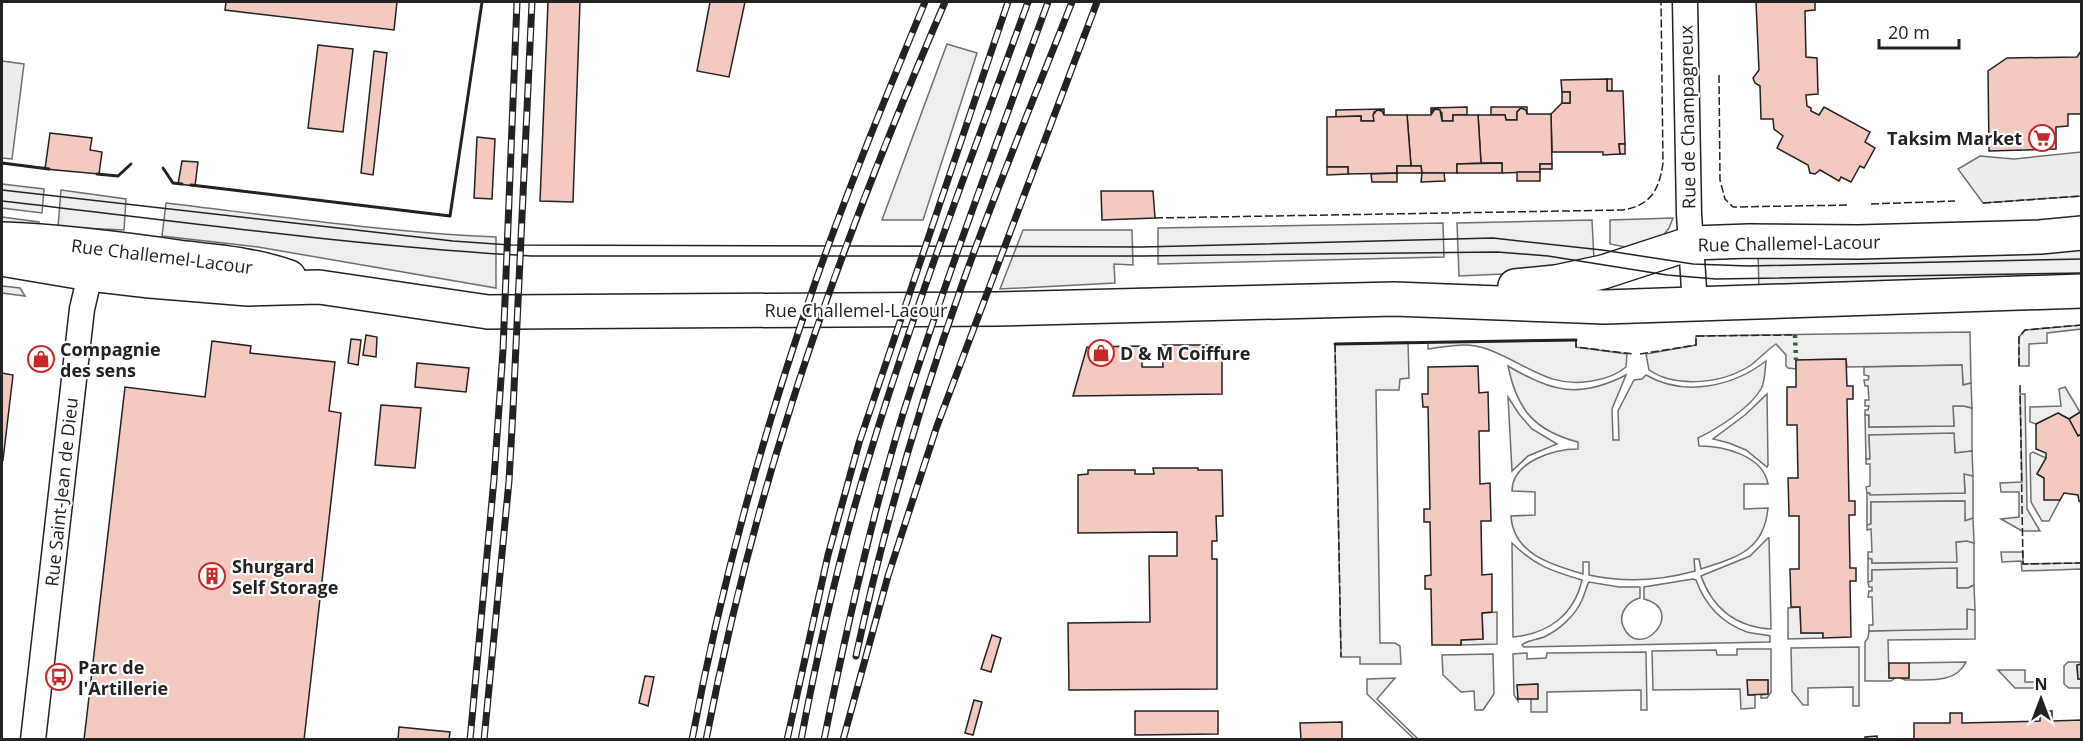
<svg xmlns="http://www.w3.org/2000/svg" width="2083" height="741" font-family="'Open Sans',sans-serif">
<style>
.green{fill:#eee;stroke:#6f6f6f;stroke-width:1.5}
.parking{fill:#ededed;stroke:#6f6f6f;stroke-width:1.5}
.building{fill:#f3c9c0;stroke:#222;stroke-width:1.5}
.lines{fill:none;stroke-linecap:round;stroke-linejoin:round}
.street-casing{stroke:#222;stroke-width:27}
.secondary-casing{stroke:#222;stroke-width:36}
.street{stroke:#fff;stroke-width:24}
.secondary{stroke:#fff;stroke-width:33}
.tram{stroke:#222;stroke-width:1.5}
.rail-casing{stroke:#222;stroke-width:7}
.rail{stroke:#fff;stroke-width:4.5;stroke-dasharray:14;stroke-linecap:butt}
.hedge{stroke:#2f5e38;stroke-width:4.5;stroke-dasharray:3 4.5;stroke-linecap:butt}
.fence{stroke:#222;stroke-width:1.5;stroke-dasharray:8 3;stroke-linecap:butt}
.wall{stroke:#222;stroke-width:3}
.labels{text-anchor:middle;dominant-baseline:central;stroke-width:4.5;stroke-linejoin:round;paint-order:stroke}
.street-label{font-size:18px;fill:#222;stroke:#fff}
.poi-label{font-size:18px;font-weight:bold;fill:#222;stroke:#fff;text-anchor:start}
</style>
<rect width="100%" height="100%" fill="#fff"/>
<g class="green">
<path d="M947 44 977 53 923 220H882Z"/>
<path d="M2 184 44 189 42 213 2 208Z"/>
<path d="M61 190 126 199 124 230 58 227Z"/>
<path d="M166 203C275 216 386 232 496 237V288L258 247 162 236Z"/>
<path d="M2 217 39 222V225L2 224Z"/>
<path d="M1673 218 1669 228 1662 237 1635 249 1610 244V220Z"/>
<path d="M1592 220 1594 260 1526 273 1459 276 1457 223Z"/>
<path d="M1443 223 1444 257 1158 264V228Z"/>
<path d="M1023 230H1132L1133 265 1114 264 1115 283 1000 289Z"/>
<path d="M2081 243V283L1759 292 1758 251Z"/>
<path d="M2 286 20 288 25 296 2 293Z"/>
<path d="M2081 325V329L2047 333V343L2029 344V366H2019V337L2025 330Z"/>
<path d="M1970 332 1971 383 1963 385 1962 365 1847 367 1846 359 1796 360V369L1788 368 1786 366V355L1776 344C1767 350 1760 358 1751 365 1724 383 1677 389 1649 370L1646 354 1696 345V336Z"/>
<path d="M1576 340V347L1627 354 1626 367C1617 375 1604 379 1592 381 1548 389 1526 363 1487 349 1468 342 1448 346 1428 349V342Z"/>
<path d="M1408 342 1409 378 1400 379 1399 390H1376L1380 643H1395L1400 646 1401 664H1360V657H1341L1335 344Z"/>
<path d="M1766 361C1765 370 1765 382 1761 389 1750 408 1717 429 1698 438L1699 446C1723 446 1763 455 1768 484H1744V509L1768 508C1764 551 1737 557 1701 569L1699 559H1694L1695 571C1659 581 1625 583 1589 575V562H1583V574C1552 565 1513 554 1511 516L1535 515V492L1512 491C1512 461 1555 449 1578 449V442C1535 431 1517 410 1508 366 1552 392 1579 399 1626 375L1612 409 1613 440H1619L1618 411 1634 380 1642 379 1646 375C1684 397 1732 387 1766 361Z"/>
<path d="M2065 387 2080 412 2069 419 2058 413 2036 424 2030 422V407L2061 406 2059 389Z"/>
<path d="M1767 394 1768 465 1767 467 1746 450 1729 443 1713 439 1745 415Z"/>
<path d="M2020 394H2025L2027 509 2040 531H2022L2001 519 2019 517V492H2001L2000 483 2022 482Z"/>
<path d="M1508 397 1519 414 1532 429 1557 444 1528 456 1512 471Z"/>
<path d="M1953 406H1964L1972 408V451L1955 453 1954 434 1869 435 1870 459H1866L1865 415H1869V427L1954 426Z"/>
<path d="M2033 452 2046 458 2037 474 2044 478 2060 500 2049 521H2042L2031 502 2030 454Z"/>
<path d="M1964 473 1973 476V518L1965 521 1964 501 1871 502V524L1867 525V493H1965Z"/>
<path d="M1769 538 1771 629C1737 627 1713 609 1701 576L1750 556 1768 538Z"/>
<path d="M1967 541 1974 543V585L1968 588H1957V569L1872 570V582H1868V559L1872 558V563L1956 562V542Z"/>
<path d="M1512 543C1534 565 1551 571 1582 580 1574 615 1548 634 1513 637Z"/>
<path d="M2001 552H2023V564L2081 563V571V569L2022 571 2021 561 2002 562Z"/>
<path d="M1693 579 1696 580C1705 605 1722 623 1747 632 1755 634 1763 634 1770 636V642L1524 647 1522 645C1527 640 1536 640 1544 637 1559 630 1575 616 1582 600 1585 594 1586 587 1589 582L1619 587H1640V598C1628 601 1618 613 1623 626 1639 664 1688 610 1644 599V587Z"/>
<path d="M1800 607 1801 633H1823V638L1788 639V608Z"/>
<path d="M1967 608 1975 610V639L1888 640 1889 678H1895L1891 681H1865V642L1868 638 1869 631 1967 628Z"/>
<path d="M1497 612V644L1461 645V640L1483 639 1482 613Z"/>
<path d="M1859 647V706H1853V687L1808 688V705H1803L1792 691 1791 648Z"/>
<path d="M1737 649H1771V692L1767 698H1761V695L1768 694V680H1748V695H1755V708L1741 709 1740 689 1653 690 1652 651 1716 650 1717 655H1737Z"/>
<path d="M1646 652 1647 710H1641V690L1547 692V712H1531V699L1537 684 1518 685V701L1514 695 1513 654 1527 653V659L1546 658 1547 653Z"/>
<path d="M1493 654 1494 694 1483 710H1475L1474 691 1461 692 1443 675 1442 655Z"/>
<path d="M1966 662C1955 685 1926 679 1905 680L1900 678H1909V663Z"/>
<path d="M2068 662H2081V664L2077 665 2078 679H2081V688H2069L2064 684V666Z"/>
<path d="M1998 670H2025V682H2044L2045 686 2041 688H2015Z"/>
<path d="M1395 678 1377 699 1418 739H1414L1367 694V679Z"/>
</g>
<g class="parking">
<path d="M2 61 24 64 12 159 2 158Z"/>
<path d="M2081 152V196L1983 203 1958 169 1980 156 2014 159Z"/>
<path d="M1962 365 1963 385 1971 383 1972 408 1964 406H1953L1954 426 1869 427V415H1865V410H1868L1869 406H1865V400H1869L1868 386H1865L1864 380H1868L1869 376 1864 375V367Z"/>
<path d="M1954 433 1955 453 1972 451 1973 476 1964 474 1965 493 1870 495V493H1867L1866 487 1870 486V464H1866V459H1870L1869 435Z"/>
<path d="M1965 501V521L1973 518 1974 543 1967 541 1956 542 1957 562 1872 563V559L1868 558V552H1872L1871 529 1867 530V525L1871 524V502Z"/>
<path d="M1957 568V588H1968L1974 585 1975 610 1967 609V629L1869 631V625H1873L1872 597H1868L1869 591H1872V587H1869L1868 582 1872 581V570Z"/>
</g>
<g class="building">
<path d="M226 2H397L394 30 225 10Z"/>
<path d="M548 2H580L573 202 540 201Z"/>
<path d="M710 2H745L729 77 697 71Z"/>
<path d="M1756 2H1815V10L1805 11 1806 57 1817 58 1818 94 1806 95 1807 106 1811 108V111L1819 115 1824 107 1870 132 1865 142 1875 148 1864 168 1860 166 1851 182 1841 177 1839 181 1820 170 1815 174 1810 173 1808 165 1777 148 1783 136 1774 129 1773 119H1761L1760 86 1755 83 1753 78 1759 70Z"/>
<path d="M318 45 353 49 343 132 308 128Z"/>
<path d="M374 51 387 53 373 175 361 173Z"/>
<path d="M2081 51 2082 114H2068V126L2056 127V149L1989 151 1988 71 2007 58 2077 57Z"/>
<rect x="1607" y="79" width="5" height="12"/>
<path d="M1607 79V91H1623L1625 144H1619L1620 154 1603 155V152H1552L1551 114 1562 103H1570V92H1562L1561 80Z"/>
<rect x="1562" y="92" width="8" height="11"/>
<path d="M1467 107V115H1453V121H1442V113L1438 109H1433L1431 114V108Z"/>
<path d="M1491 107H1527V112L1524 109H1520L1517 112V120H1506L1505 115H1491Z"/>
<path d="M1521 108 1526 110 1527 114H1551L1552 164H1540V172L1502 173V163H1481L1478 115H1505L1506 120H1517V112Z"/>
<path d="M1384 109V114L1380 110 1374 112V121H1361V116L1336 117V110Z"/>
<path d="M1435 109 1440 110 1442 121H1453V115H1478L1481 163 1457 164V173H1422L1421 166H1411L1407 115H1431Z"/>
<path d="M1377 110 1382 111 1384 115H1407L1411 166H1397V173L1348 174V167H1327V117L1361 116V121H1374L1373 115Z"/>
<path d="M50 133 92 138 90 150 102 152 99 174 45 169Z"/>
<path d="M477 137 495 139 492 199 474 198Z"/>
<path d="M1619 144H1625V154H1620Z"/>
<path d="M182 161 198 162 195 186 178 184Z"/>
<path d="M1502 163V173H1457V164Z"/>
<rect x="1540" y="164" width="12" height="5"/>
<path d="M1397 166H1421L1422 173H1397Z"/>
<path d="M1327 167H1348V174L1327 175Z"/>
<rect x="1517" y="172" width="23" height="9"/>
<path d="M1397 173V182H1372L1371 174Z"/>
<path d="M1422 173H1444L1445 181 1421 182Z"/>
<path d="M1101 191H1153L1155 218 1102 220Z"/>
<path d="M366 335 377 337 376 357 363 355Z"/>
<path d="M351 339 361 340 358 365 348 363Z"/>
<path d="M212 341 251 346 250 353 335 362 329 411 341 413 304 740H84L125 387 205 397Z"/>
<path d="M1162 345H1222V394L1073 396 1087 347 1142 346V367H1163Z"/>
<path d="M1846 359 1847 386H1853V399H1847L1849 501H1855V515H1849L1850 568H1856V581H1850L1851 637 1823 638V633H1801L1800 607H1791L1790 569H1799V516H1789V514L1788 478H1798L1797 425H1787V387H1796V360Z"/>
<path d="M417 363 469 368 466 392 415 387Z"/>
<path d="M1478 366 1479 393 1488 392 1489 431H1479L1480 484 1490 483 1491 521H1481L1482 575 1492 574V612L1482 613 1483 639 1461 640V645H1432L1431 589H1425V576L1431 575 1430 522H1424V509H1430L1428 407H1423L1422 394H1428V367Z"/>
<path d="M2 373 13 375 3 460 2 459Z"/>
<path d="M381 405 421 408 415 468 375 465Z"/>
<path d="M2082 411V434L2078 436 2069 419Z"/>
<path d="M2058 413 2069 419 2078 436 2082 434V503L2079 501 2078 495 2064 493 2060 500H2044V478L2037 474 2046 458V453L2036 449V424Z"/>
<path d="M1153 468H1198V470H1222L1223 516H1216L1217 541H1212V559H1217V689L1069 690 1068 623 1150 622 1149 556H1177V532L1078 533V475L1088 474V470H1135V474H1154Z"/>
<path d="M992 635 1001 638 991 672 981 669Z"/>
<rect x="1889" y="663" width="20" height="15"/>
<path d="M2082 664V679H2078L2077 665Z"/>
<path d="M645 676 654 677 648 706 639 703Z"/>
<path d="M1747 680H1768V694L1748 695Z"/>
<path d="M1538 684V699H1518L1517 685Z"/>
<path d="M974 700 982 702 973 735 965 733Z"/>
<path d="M1135 711H1218V734L1135 735Z"/>
<path d="M2040 711H2052V721L2082 720V740H1914V723H1950V713H1962V723L2040 721Z"/>
<path d="M1342 722V740H1301L1300 723Z"/>
<path d="M399 727 450 732 449 740H398Z"/>
<path d="M1877 736V740H1865V737Z"/>
</g>
<g class="lines">
<defs>
<g id="street">
<path d="M1685 2 1689 214 1695 304"/>
<path d="M33 740 82 309 94 258"/>
</g>
<g id="secondary">
<path d="M2 239C63 241 124 249 185 258 220 262 256 265 289 277"/>
<path d="M2 259 90 274 150 281 248 289 319 287 488 312 997 309 1394 299 1605 307 2082 291"/>
<path d="M1515 286 1556 282 1603 272 1692 243 1749 241 1858 242 2040 237 2082 233"/>
</g>
</defs>
<use href="#street" class="street-casing"/>
<use href="#secondary" class="secondary-casing"/>
<use href="#street" class="street"/>
<use href="#secondary" class="secondary"/>
<g class="tram">
<path d="M2 190 453 241 511 245 1143 247 1493 238 1602 250 1693 264 1749 266 2082 259"/>
<path d="M2 201C177 221 354 246 531 256H1143L1497 252 1548 256 1667 275 1716 279 2082 273"/>
</g>
<defs>
<g id="rail">
<path d="M856 656C883 531 919 406 962 285 996 189 1035 96 1072 2"/>
<path d="M470 740 494 479 503 350 517 2"/>
<path d="M484 740 509 481 513 410 532 2"/>
<path d="M692 740C721 583 764 430 816 280 849 186 887 94 925 2"/>
<path d="M706 740C727 632 753 527 786 422 830 279 886 139 945 2"/>
<path d="M787 740 828 555 859 443 1008 2"/>
<path d="M801 740C820 640 843 540 873 444 919 295 975 148 1028 2"/>
<path d="M824 740C846 631 870 523 902 417 946 277 998 140 1048 2"/>
<path d="M843 740 888 576 937 426 1097 2"/>
</g>
</defs>
<use href="#rail" class="rail-casing"/>
<use href="#rail" class="rail"/>
<path class="hedge" d="M1795 335 1796 360"/>
<g class="fence">
<path d="M1719 75 1720 180 1725 199 1733 207 1850 205"/>
<path d="M1983 203 2082 196"/>
<path d="M1871 204 1955 201"/>
<path d="M1155 218 1622 210C1650 206 1659 191 1663 163L1661 2"/>
<path d="M1576 340V347L1633 354"/>
<path d="M1335 344 1341 657"/>
<path d="M1640 354 1696 345V336L1795 335"/>
<path d="M2019 366V337L2025 330 2082 325"/>
<path d="M2020 385 2023 564 2082 563"/>
</g>
<g class="wall">
<path d="M2 163 49 169"/>
<path d="M163 168 173 183 182 184"/>
<path d="M97 174 118 176 131 164"/>
<path d="M191 185 450 216 482 2"/>
<path d="M1335 344 1576 340"/>
</g>
</g>
<defs>
<symbol id="supermarket-ring" viewBox="-11 -11 22 22"><circle r="9.5" fill="#fff" stroke="#c62828" stroke-width="1.5"/><path d="M-6-5.5h2.5l.6 2H6L4.5 2H-2.5L-4.4-4H-6ZM-1.5 3.2a1.3 1.3 0 1 0 .1 0ZM3 3.2a1.3 1.3 0 1 0 .1 0Z" fill="#c62828"/></symbol>
<symbol id="shop-ring" viewBox="-11 -11 22 22"><circle r="9.5" fill="#fff" stroke="#c62828" stroke-width="1.5"/><path d="M-5-2.5h2.3a2.7 3.5 0 0 1 5.4 0H5L5.5 6h-11ZM-1.5-2.5h3a1.5 2.3 0 0 0-3 0Z" fill="#c62828"/></symbol>
<symbol id="building-ring" viewBox="-11 -11 22 22"><circle r="9.5" fill="#fff" stroke="#c62828" stroke-width="1.5"/><path d="M-4-6H4V6H1V3H-1V6H-4ZM-2.5-4.3h1.7v1.8h-1.7ZM.8-4.3h1.7v1.8H.8ZM-2.5-1h1.7V.8h-1.7ZM.8-1h1.7V.8H.8Z" fill="#c62828"/></symbol>
<symbol id="bus-ring" viewBox="-11 -11 22 22"><circle r="9.5" fill="#fff" stroke="#c62828" stroke-width="1.5"/><path d="M-5-6H5V4H4V6H2V4H-2V6H-4V4H-5ZM-3.5-4V0h7V-4ZM-3.5 1.2v1.5H-2V1.2ZM2 1.2v1.5H3.5V1.2Z" fill="#c62828"/></symbol>
</defs>
<g fill-rule="evenodd">
<use href="#supermarket-ring" x="2027" y="123" width="30" height="30"/>
<use href="#shop-ring" x="1086" y="338" width="30" height="30"/>
<use href="#shop-ring" x="26" y="344" width="30" height="30"/>
<use href="#building-ring" x="197" y="561" width="30" height="30"/>
<use href="#bus-ring" x="44" y="662" width="30" height="30"/>
</g>
<g class="labels">
<g class="street-label">
<text transform="translate(1687 117) rotate(-91)">Rue de Champagneux</text>
<text transform="translate(1789 243) rotate(-1)">Rue Challemel-Lacour</text>
<text transform="translate(162 256) rotate(7)">Rue Challemel-Lacour</text>
<text x="856" y="310">Rue Challemel-Lacour</text>
<text transform="translate(61 492) rotate(-84)">Rue Saint-Jean de Dieu</text>
</g>
<g class="poi-label">
<text x="2022" y="138" text-anchor="end">Taksim Market</text>
<text x="60" y="349">Compagnie<tspan x="60" dy="21">des sens</tspan></text>
<text x="1120" y="353">D &amp; M Coiffure</text>
<text x="232" y="566">Shurgard<tspan x="232" dy="21">Self Storage</tspan></text>
<text x="78" y="667">Parc de<tspan x="78" dy="21">l'Artillerie</tspan></text>
</g>
</g>
<rect width="2083" height="741" fill="none" stroke="#222222" stroke-width="6"/>
<g transform="translate(2041 699)" stroke="#ffffff" stroke-width="4.5" paint-order="stroke">
<path d="M0-4.5L10 22L0 15L-10 22Z" fill="#222222"/>
<text y="-9" font-size="16" font-weight="bold" text-anchor="middle" fill="#222222">N</text>
</g>
<path d="M1879 39v9h80v-9" fill="none" stroke="#222222" stroke-width="3"/>
<text x="1888" y="39" font-size="18" fill="#222222" stroke="#ffffff" stroke-width="4.5" paint-order="stroke">20 m</text>
</svg>
